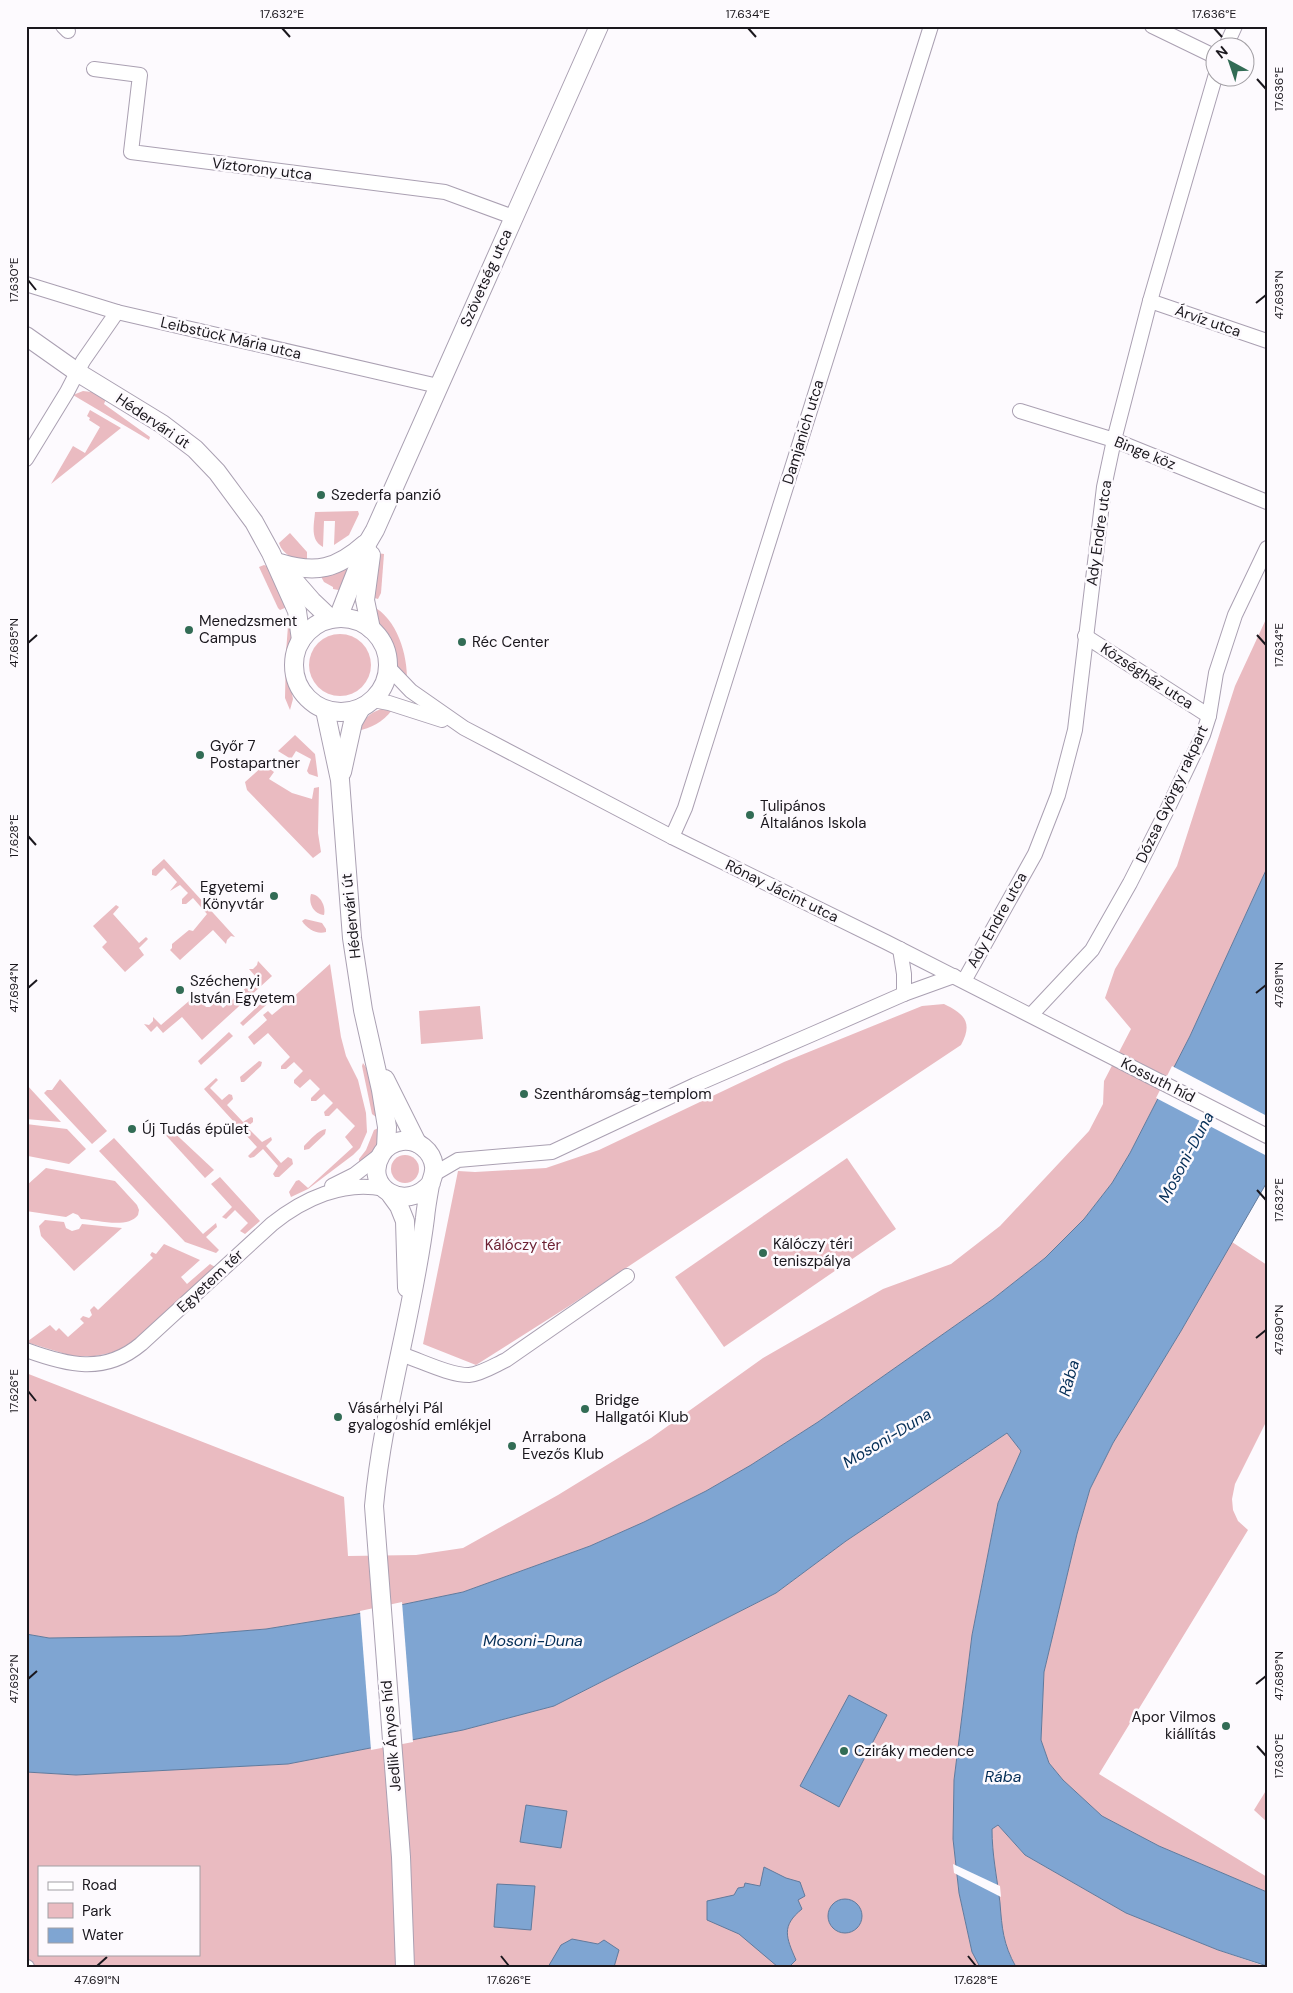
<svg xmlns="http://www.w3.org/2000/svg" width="1293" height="1993" font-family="'DM Sans',sans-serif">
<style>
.green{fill:#eabbc1;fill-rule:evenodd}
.water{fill:#7fa5d2;stroke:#617a9c}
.pier{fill:#fdfafe}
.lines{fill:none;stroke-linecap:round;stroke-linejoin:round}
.minor-casing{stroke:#aaa0b2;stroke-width:16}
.tertiary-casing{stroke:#aaa0b2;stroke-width:20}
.minor{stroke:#fff;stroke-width:14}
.tertiary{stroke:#fff;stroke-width:18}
.ticks{fill:none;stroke:#1a171d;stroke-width:2}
.poi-dot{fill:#326c55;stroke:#fdfafe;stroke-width:2}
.labels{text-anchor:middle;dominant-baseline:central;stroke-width:5;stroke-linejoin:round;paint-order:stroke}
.street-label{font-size:15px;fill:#1a171d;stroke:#fdfafe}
.poi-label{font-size:15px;fill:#1a171d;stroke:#fdfafe;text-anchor:start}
.park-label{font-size:15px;fill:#6d2133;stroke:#fdfafe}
.water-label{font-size:16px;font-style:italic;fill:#032d56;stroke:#fdfafe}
.neatline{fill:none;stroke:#1a171d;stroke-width:2}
.ticks-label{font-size:12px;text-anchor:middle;fill:#1a171d}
</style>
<rect width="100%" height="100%" fill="#fdfafe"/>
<g class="green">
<path d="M83 391 100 393 106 399 104 404 150 437 149 440 73 395Z"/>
<path d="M90 410 121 428 51 484 73 446 85 453 100 427 89 420 90 418 87 416Z"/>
<path d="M358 511 359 514 349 535 334 545 335 521H324L323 547C310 540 314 525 315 512Z"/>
<path d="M290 533 307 552V563C296 559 283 556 279 543Z"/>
<path d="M377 553 384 554 381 593 378 599 371 597Z"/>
<path d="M350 562 344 591 333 589V587L324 582 319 573Z"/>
<path d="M264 565 267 566 287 607 280 610 278 608 259 567Z"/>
<path d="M372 606C397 618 408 655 407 682L397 667 396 653 390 636 375 618Z"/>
<path d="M1267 617V868L1190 1036 1130 1153 1112 1183 1084 1219 1045 1258 993 1299 818 1422 751 1465 706 1491 644 1522 590 1546 463 1592 352 1615 266 1629 180 1636 49 1638 26 1634V1373L344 1497 348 1556 416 1555 463 1548 558 1495 651 1438 763 1358 883 1289 951 1264 1000 1226 1089 1131 1103 1104 1104 1081 1131 1029 1105 998 1115 969 1177 866 1235 686Z"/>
<path d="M294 620 295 635 290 647 287 666 293 699 290 710 285 698 286 652 288 626Z"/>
<circle cx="340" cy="665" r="31"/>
<path d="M381 709 392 710C383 722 371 728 357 731 363 720 369 713 381 709Z"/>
<path d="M295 735 315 754 318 777 309 774 307 771 311 759 296 751 291 759 278 751Z"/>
<path d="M264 765 274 772 269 779 292 793 312 799 314 788 319 787 318 833 321 852 313 858 247 790 245 782Z"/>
<path d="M164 859 235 937 231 936 227 940 226 944 213 930 180 960 170 950 172 948V944L189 930 193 931 207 914 193 898 186 904H182V899L188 893 180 885 170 891 177 882 164 868 156 876 152 875V870Z"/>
<path d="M311 894C321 895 326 907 324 915 314 914 308 904 311 894Z"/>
<path d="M116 905 119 907 113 914 139 943 146 937 148 939 139 948 144 955 125 972 102 947 107 942 93 926Z"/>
<path d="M305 919 322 923 326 929V932C317 935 307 929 302 921Z"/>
<path d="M258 961 272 976 202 1040 182 1017 163 1033 157 1026 151 1032 144 1024 149 1025 153 1021V1017L161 1025 196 995 206 1007H210L214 1003 215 999 223 1008 257 978 249 969H253L257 965Z"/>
<path d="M330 964 341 1037 346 1056 358 1080 366 1113 367 1132 360 1148 353 1155 308 1189 291 1197 289 1192 296 1181 299 1180 308 1188 353 1147 345 1137 355 1126 337 1108 329 1116H325L324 1112 333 1103 324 1094 316 1101H311V1098L320 1089 310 1079 300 1088 294 1083V1080L303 1071 294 1062 286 1069H281V1066L290 1057 268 1033 254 1045 248 1037 267 1020 263 1015 268 1011 272 1015 283 1006 280 1001 286 996 290 1000Z"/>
<path d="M272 993 275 997 243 1026 240 1023Z"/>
<path d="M944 1004C965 1014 973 1023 961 1045L569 1306 476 1365 423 1344 458 1171 475 1172 546 1168 599 1150 784 1062 922 1006Z"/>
<path d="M480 1006 483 1039 421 1044 419 1011Z"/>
<path d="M229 1032 233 1036 201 1065 198 1061Z"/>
<path d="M259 1061 262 1062 261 1066 244 1082H241L240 1077Z"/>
<path d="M363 1063 372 1076 380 1116 376 1117 372 1114 362 1066Z"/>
<path d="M216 1078 218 1080 210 1088 222 1100 229 1094 232 1095 233 1099 227 1105 243 1122 251 1117 253 1118V1122L247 1127 262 1142 271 1137 272 1140 266 1146 281 1163 288 1157 292 1159 293 1164 279 1177H275L273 1174 278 1166 263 1149 254 1157 250 1158 248 1156 257 1147 204 1089Z"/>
<path d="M60 1079 107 1131 92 1144 44 1093 47 1090H52Z"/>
<path d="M26 1084 61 1122 26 1119Z"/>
<path d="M26 1124 67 1129 86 1149 69 1164 28 1156 26 1155Z"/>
<path d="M166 1125 213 1169 214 1170 205 1178 161 1130Z"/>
<path d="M383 1126 377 1149 359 1165V1159L366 1150 374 1130Z"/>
<path d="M326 1129 325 1134 309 1149 304 1150V1146C310 1140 318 1130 326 1129Z"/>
<path d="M114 1138 203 1234 216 1223 217 1227 206 1237 219 1250 216 1253 185 1242 99 1151Z"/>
<circle cx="405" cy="1169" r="14"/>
<path d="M847 1158 896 1229 724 1347 675 1277Z"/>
<path d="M46 1168 115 1181 137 1205 139 1210 138 1215C128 1229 97 1220 81 1219L78 1215 73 1213 66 1217 26 1211V1186Z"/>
<path d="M220 1177 260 1221 245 1234 240 1231 248 1223 235 1210 226 1219 222 1217 232 1207 211 1184Z"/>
<path d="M45 1220 64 1222 66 1228 72 1231 79 1229 82 1224 122 1228 74 1271 41 1236 39 1226Z"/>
<path d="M1232 1242 1267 1265V1420L1235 1484 1232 1499 1233 1510 1238 1521 1248 1530 1099 1774 1267 1877V1892L1159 1846 1102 1816 1063 1780 1049 1763 1041 1740 1044 1672 1077 1534 1090 1489 1113 1443 1181 1331Z"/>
<path d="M164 1244 200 1260 181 1277 187 1284 210 1264 215 1267 133 1341 115 1352 95 1356H72L26 1342V1339L28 1341 50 1325 56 1331 59 1328 68 1337 84 1323 80 1319 83 1316 89 1318 92 1315 90 1310 94 1306 98 1310 153 1258 150 1255 152 1252 156 1254Z"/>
<path d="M1007 1433 1021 1451 998 1503 972 1635 954 1780 953 1839 959 1893 972 1952 980 1967H26V1772L76 1775 288 1764 463 1730 554 1706 776 1593 846 1541ZM39 1867H199V1954H39Z"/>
<path d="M1267 1789V1822L1254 1810Z"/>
<path d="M998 1825 1025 1855 1126 1913 1218 1950 1267 1967H1016C1003 1944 1002 1928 1000 1903 997 1877 992 1855 992 1829Z"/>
</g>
<g class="water">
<path d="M1267 868V1182L1181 1331 1113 1443 1090 1489 1077 1534 1044 1672 1041 1740 1049 1763 1063 1780 1102 1816 1159 1846 1267 1892V1966L1218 1950 1126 1913 1025 1855 998 1825 992 1829C992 1855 997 1877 1000 1903 1002 1928 1003 1944 1016 1967H980L972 1952 959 1893 953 1839 954 1780 972 1635 998 1503 1021 1451 1007 1433 846 1541 776 1593 554 1706 463 1730 288 1764 76 1775 26 1772V1634L49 1638 180 1636 266 1629 352 1615 463 1592 590 1546 644 1522 706 1491 751 1465 818 1422 993 1299 1045 1258 1084 1219 1112 1183 1130 1153 1190 1036Z"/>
<path d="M849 1695 887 1715 839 1807 800 1786Z"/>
<path d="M526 1805 567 1811 561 1848 520 1842Z"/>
<path d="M764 1867 786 1878 800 1882 805 1896 798 1900 802 1909C781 1926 786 1937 796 1960L789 1967H778L739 1934 707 1920V1901L734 1895 738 1888 744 1887 745 1883 760 1886Z"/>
<path d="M497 1884 535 1886 531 1930 494 1927Z"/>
<circle cx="845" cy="1916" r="17"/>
<path d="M572 1939 598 1944 604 1940 619 1950 614 1967H548L561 1945Z"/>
</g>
<g class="pier">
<path d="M1172 1066 1267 1116V1156L1156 1098Z"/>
<path d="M402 1602 413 1742 371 1750 360 1611Z"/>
<path d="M953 1864 1000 1886 1001 1897 954 1873Z"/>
</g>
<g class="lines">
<defs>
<g id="minor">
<path d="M63 26 68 31"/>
<path d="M1152 26 1216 57"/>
<path d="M1225 48 1235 26"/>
<path d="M94 69 140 75 131 152 445 192 513 217"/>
<path d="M26 284 117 312 438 386"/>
<path d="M1150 301 1267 341"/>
<path d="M1020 411 1114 440 1267 502"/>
<path d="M26 459 67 392 83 361 117 312"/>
<path d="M1085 636 1209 716"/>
<path d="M388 667 411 691 464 728 672 837 886 942 1267 1136"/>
<path d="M373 700 389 703 442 720"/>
<path d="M672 837 685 808 931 26"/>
<path d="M900 949 904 974V994"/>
<path d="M964 981 1035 854 1058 795 1075 730 1104 487 1114 440 1150 301 1216 74"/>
<path d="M1031 1015 1092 950 1130 883 1167 810 1203 735 1209 716 1216 673 1235 615 1267 548"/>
<path d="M434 1174 458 1160 552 1152 695 1085 815 1033 904 994 954 976"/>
<path d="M332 1186 354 1175 380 1155"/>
<path d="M26 1350C67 1365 104 1375 141 1344L272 1224C303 1199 344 1180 384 1189"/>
<path d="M400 1354C420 1360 448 1375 469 1375 481 1374 495 1365 506 1360L627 1276"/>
<path d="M26 1967H27"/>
</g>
<g id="tertiary">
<path d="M26 336 77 372 162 424 195 449 217 472 254 522 271 553 297 611 301 640"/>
<path d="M371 555 365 600 371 629"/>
<path d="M280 563C316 574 337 569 365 544"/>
<path d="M285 570 312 601 331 619"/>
<circle cx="341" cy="665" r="47"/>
<path d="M338 618 368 542 375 530 599 26"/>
<path d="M325 710 340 780 352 938 363 1010 381 1090 387 1127 386 1148"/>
<path d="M342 772 353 722 361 708"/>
<path d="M385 1079 417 1143"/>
<path d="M391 1195 399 1206 405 1221 407 1288"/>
<path d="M405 1967 401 1857 374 1506C383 1408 413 1315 425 1218 426 1207 428 1196 430 1185 432 1178 435 1173 434 1166 432 1151 418 1139 402 1141 394 1142 385 1147 381 1155 362 1187 406 1214 431 1183"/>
</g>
</defs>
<use href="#minor" class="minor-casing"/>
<use href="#tertiary" class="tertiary-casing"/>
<use href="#minor" class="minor"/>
<use href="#tertiary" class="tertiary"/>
</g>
<path class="ticks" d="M282 28 290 37M748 28 756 37M1214 28 1222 37M1257 79 1266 89M28 280 36 290M1256 303 1266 295M1257 635 1266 645M28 643 37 635M28 836 36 845M28 988 37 980M1256 993 1266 985M1257 1190 1266 1200M1256 1338 1266 1330M28 1391 36 1401M28 1679 37 1671M1256 1684 1266 1676M1257 1746 1266 1756M501 1956 509 1966M968 1956 976 1966M97 1966 107 1957"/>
<g class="poi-dot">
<circle cx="321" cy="495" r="5"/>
<circle cx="189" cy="630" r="5"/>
<circle cx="462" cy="642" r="5"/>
<circle cx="200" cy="755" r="5"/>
<circle cx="750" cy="815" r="5"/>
<circle cx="274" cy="896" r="5"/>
<circle cx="180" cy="990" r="5"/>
<circle cx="524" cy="1094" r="5"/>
<circle cx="132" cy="1129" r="5"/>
<circle cx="763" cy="1253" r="5"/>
<circle cx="585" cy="1409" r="5"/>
<circle cx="338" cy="1417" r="5"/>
<circle cx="512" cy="1446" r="5"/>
<circle cx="1226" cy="1726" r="5"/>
<circle cx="844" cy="1751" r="5"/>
</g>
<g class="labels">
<g class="street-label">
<text transform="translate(262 169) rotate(7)">Víztorony utca</text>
<text transform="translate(486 278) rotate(-66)">Szövetség utca</text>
<text transform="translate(1208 321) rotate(19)">Árvíz utca</text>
<text transform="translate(231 338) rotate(13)">Leibstück Mária utca</text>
<text transform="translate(153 421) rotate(34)">Hédervári út</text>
<text transform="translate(803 432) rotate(-73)">Damjanich utca</text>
<text transform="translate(1145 453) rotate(22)">Binge köz</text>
<text transform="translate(1099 533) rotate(-82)">Ady Endre utca</text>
<text transform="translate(1147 676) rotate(33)">Községház utca</text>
<text transform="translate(1172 794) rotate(-65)">Dózsa György rakpart</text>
<text transform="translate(782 891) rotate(26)">Rónay Jácint utca</text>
<text transform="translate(351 916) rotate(-96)">Hédervári út</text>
<text transform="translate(997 920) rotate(-61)">Ady Endre utca</text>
<text transform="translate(1158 1080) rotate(27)">Kossuth híd</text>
<text transform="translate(210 1281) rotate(-43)">Egyetem tér</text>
<text transform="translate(391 1736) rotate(-95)">Jedlik Ányos híd</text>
</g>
<g class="poi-label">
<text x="331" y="495">Szederfa panzió</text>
<text x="199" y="621">Menedzsment<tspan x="199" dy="17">Campus</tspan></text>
<text x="472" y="642">Réc Center</text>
<text x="210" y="746">Győr 7<tspan x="210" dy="17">Postapartner</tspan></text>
<text x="760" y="806">Tulipános<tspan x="760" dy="17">Általános Iskola</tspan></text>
<text x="264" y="887" text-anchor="end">Egyetemi<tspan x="264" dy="17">Könyvtár</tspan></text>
<text x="190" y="981">Széchenyi<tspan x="190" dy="17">István Egyetem</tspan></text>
<text x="534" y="1094">Szentháromság-templom</text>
<text x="142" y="1129">Új Tudás épület</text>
<text x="773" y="1244">Kálóczy téri<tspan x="773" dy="17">teniszpálya</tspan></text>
<text x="595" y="1400">Bridge<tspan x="595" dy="17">Hallgatói Klub</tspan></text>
<text x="348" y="1408">Vásárhelyi Pál<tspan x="348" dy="17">gyalogoshíd emlékjel</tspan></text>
<text x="522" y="1437">Arrabona<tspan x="522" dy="17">Evezős Klub</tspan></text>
<text x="1216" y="1717" text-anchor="end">Apor Vilmos<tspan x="1216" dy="17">kiállítás</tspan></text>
<text x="854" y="1751">Cziráky medence</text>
</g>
<g class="park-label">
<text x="523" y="1245">Kálóczy tér</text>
</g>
<g class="water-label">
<text transform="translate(1186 1157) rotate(-62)">Mosoni-Duna</text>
<text transform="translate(1069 1378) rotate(-74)">Rába</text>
<text transform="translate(887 1438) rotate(-31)">Mosoni-Duna</text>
<text x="533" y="1640">Mosoni-Duna</text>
<text x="1003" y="1776">Rába</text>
</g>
</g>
<rect width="1293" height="1993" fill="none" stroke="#fdfafe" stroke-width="55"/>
<rect x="38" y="1866" width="162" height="90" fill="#fdfafe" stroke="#a29fa4"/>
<rect x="48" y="1882" width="25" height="8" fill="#ffffff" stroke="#a29fa4"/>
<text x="82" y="1890" font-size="15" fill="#1a171d">Road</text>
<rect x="48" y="1903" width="25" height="15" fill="#eabbc1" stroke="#a29fa4"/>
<text x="82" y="1916" font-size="15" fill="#1a171d">Park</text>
<rect x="48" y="1928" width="25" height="15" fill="#7fa5d2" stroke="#a29fa4"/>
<text x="82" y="1940" font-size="15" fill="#1a171d">Water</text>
<g transform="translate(1230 62) rotate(320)"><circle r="24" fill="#fdfafe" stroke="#a29fa4"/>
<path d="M0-4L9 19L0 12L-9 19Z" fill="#326c55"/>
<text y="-8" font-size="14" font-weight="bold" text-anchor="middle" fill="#1a171d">N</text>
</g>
<rect x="28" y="28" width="1238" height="1938" class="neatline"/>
<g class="ticks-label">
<text x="282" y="18">17.632°E</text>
<text x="748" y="18">17.634°E</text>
<text x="1214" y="18">17.636°E</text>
<text transform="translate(1279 89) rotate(-90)" y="4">17.636°E</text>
<text transform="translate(14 280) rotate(-90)" y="4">17.630°E</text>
<text transform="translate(1279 295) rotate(-90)" y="4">47.693°N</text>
<text transform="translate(14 643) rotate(-90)" y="4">47.695°N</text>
<text transform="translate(1279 645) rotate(-90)" y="4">17.634°E</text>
<text transform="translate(14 836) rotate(-90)" y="4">17.628°E</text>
<text transform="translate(1279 985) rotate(-90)" y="4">47.691°N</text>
<text transform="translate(14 988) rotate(-90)" y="4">47.694°N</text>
<text transform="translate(1279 1200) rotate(-90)" y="4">17.632°E</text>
<text transform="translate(1279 1330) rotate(-90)" y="4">47.690°N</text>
<text transform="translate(14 1391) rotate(-90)" y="4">17.626°E</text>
<text transform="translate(1279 1676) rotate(-90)" y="4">47.689°N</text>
<text transform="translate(14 1679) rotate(-90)" y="4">47.692°N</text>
<text transform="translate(1279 1756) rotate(-90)" y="4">17.630°E</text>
<text x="97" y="1984">47.691°N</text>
<text x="509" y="1984">17.626°E</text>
<text x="976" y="1984">17.628°E</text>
</g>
</svg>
